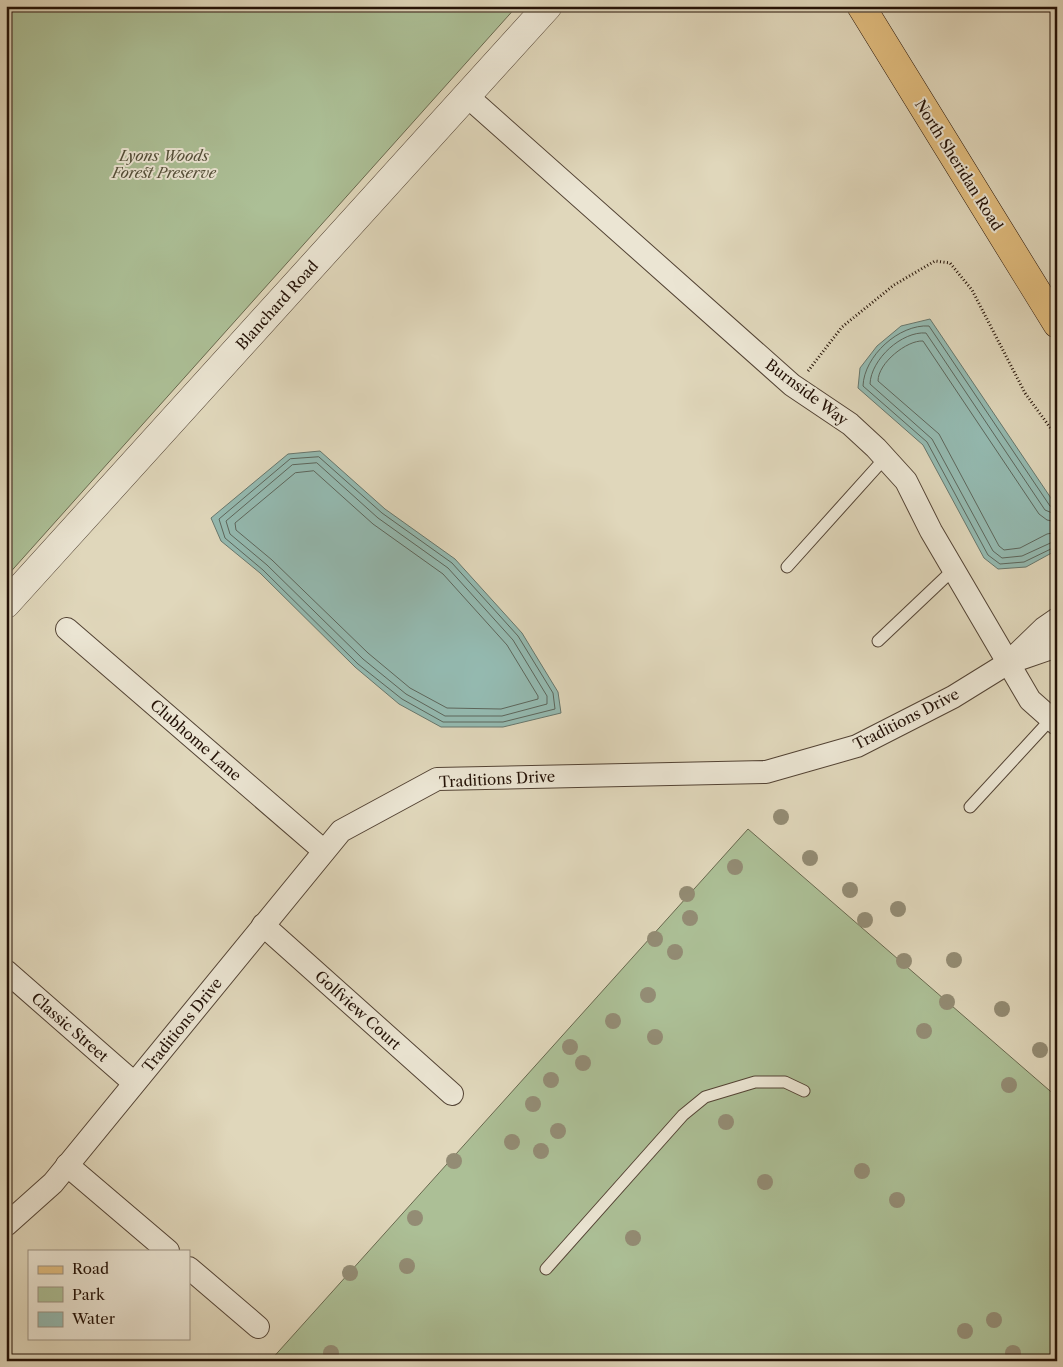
<svg xmlns="http://www.w3.org/2000/svg" width="1063" height="1367" font-family="'Libre Caslon Text',serif">
<style>
.green{fill:#acbf96;stroke:#68684e}
.water{fill:#94bab1;stroke:#67776d}
.lines{fill:none;stroke-linecap:round;stroke-linejoin:round}
.shore{stroke:#5c665c;stroke-width:1}
.service-casing{stroke:#534334;stroke-width:13}
.minor-casing{stroke:#534334;stroke-width:24}
.tertiary-casing{stroke:#534334;stroke-width:29}
.primary-casing{stroke:#241207;stroke-width:29}
.path{stroke:#241207;stroke-width:3;stroke-dasharray:1 2.5;stroke-linecap:butt}
.service{stroke:#ebe5d3;stroke-width:11}
.minor{stroke:#ebe5d3;stroke-width:22}
.tertiary{stroke:#ebe5d3;stroke-width:28}
.primary{stroke:#e0bc7e;stroke-width:28}
.tree{fill:#938c74}
.labels{text-anchor:middle;dominant-baseline:central;stroke-width:4;stroke-linejoin:round;paint-order:stroke}
.park-label{font-size:15px;font-style:italic;fill:#544f39;stroke:#ebe5d3}
.street-label{font-size:15px;fill:#241207;stroke:#ebe5d3}
</style>
<rect width="100%" height="100%" fill="#e0d7bb"/>
<filter id="stains"><feTurbulence type="fractalNoise" baseFrequency=".004" numOctaves="4"/><feColorMatrix values="0 0 0 0 .2 0 0 0 0 .09 0 0 0 0 .02 0 0 0 .5 -.17"/></filter>
<radialGradient id="worn" r=".72"><stop offset=".6" stop-color="#630" stop-opacity="0"/><stop offset="1" stop-color="#630" stop-opacity=".3"/></radialGradient>
<g class="green">
<path d="M6 6H517L6 577Z"/>
<path d="M748 829 1057 1097V1361H270Z"/>
</g>
<g class="water">
<path d="M930 319 1057 507V550L1026 567 998 569 984 558 923 445 858 388 860 368 877 346 901 326Z"/>
<path d="M320 451 385 509 455 559 522 633 558 692 561 713 503 727H441L399 704 355 667 260 573 221 541 211 518 288 454Z"/>
</g>
<g class="lines">
<g class="shore">
<path d="M319 457 382 513 452 563 518 636 553 693 555 709 503 722H443L402 699 358 664 263 570 225 538 219 519 290 459Z"/>
<path d="M317 463 378 518 448 568 513 640 547 696V704L502 716H445L406 694 363 659 267 565 230 534 226 521 292 465Z"/>
<path d="M314 471 373 524 443 574 507 645 538 696V699L501 709 447 708 410 688 368 653 272 560 236 530 235 523 295 473Z"/>
<path d="M1057 509 1050 506 929 326C899 324 864 356 863 386L927 442 988 555 1000 564 1024 562 1057 546"/>
<path d="M1057 515 1045 510 926 333C902 331 871 359 870 384L932 439 993 551 1002 558 1022 556 1057 540"/>
<path d="M1057 522 1047 520 1039 514 923 341C907 340 878 363 878 381L939 434 999 546 1004 550 1020 548 1047 534 1057 532"/>
</g>
<defs>
<g id="service">
<path d="M787 567 885 458"/>
<path d="M878 641 954 569"/>
<path d="M970 807 1051 719"/>
<path d="M546 1269 683 1115 705 1097 755 1082H785L804 1091"/>
</g>
<g id="minor">
<path d="M467 96 792 385 850 424 876 448 906 481 931 531 1030 700 1057 724"/>
<path d="M67 629 324 851"/>
<path d="M1012 659 1044 628 1057 619"/>
<path d="M263 925 452 1094"/>
<path d="M6 971 134 1083"/>
<path d="M67 1165 168 1251"/>
<path d="M6 1225 53 1183 341 831 437 779 766 772 857 746 953 697 1008 663 1057 646"/>
<path d="M189 1268 258 1327"/>
</g>
<path id="tertiary" d="M6 604 548 6"/>
<path id="primary" d="M861 6 1057 324"/>
</defs>
<use href="#service" class="service-casing"/>
<use href="#minor" class="minor-casing"/>
<use href="#tertiary" class="tertiary-casing"/>
<use href="#primary" class="primary-casing"/>
<path class="path" d="M808 371 842 327 894 285 935 261 950 263 972 290 1025 393 1057 437"/>
<use href="#service" class="service"/>
<use href="#minor" class="minor"/>
<use href="#tertiary" class="tertiary"/>
<use href="#primary" class="primary"/>
</g>
<g class="tree">
<circle cx="781" cy="817" r="8"/>
<circle cx="810" cy="858" r="8"/>
<circle cx="735" cy="867" r="8"/>
<circle cx="850" cy="890" r="8"/>
<circle cx="687" cy="894" r="8"/>
<circle cx="898" cy="909" r="8"/>
<circle cx="690" cy="918" r="8"/>
<circle cx="865" cy="920" r="8"/>
<circle cx="655" cy="939" r="8"/>
<circle cx="675" cy="952" r="8"/>
<circle cx="954" cy="960" r="8"/>
<circle cx="904" cy="961" r="8"/>
<circle cx="648" cy="995" r="8"/>
<circle cx="947" cy="1002" r="8"/>
<circle cx="1002" cy="1009" r="8"/>
<circle cx="613" cy="1021" r="8"/>
<circle cx="924" cy="1031" r="8"/>
<circle cx="655" cy="1037" r="8"/>
<circle cx="570" cy="1047" r="8"/>
<circle cx="1040" cy="1050" r="8"/>
<circle cx="583" cy="1063" r="8"/>
<circle cx="551" cy="1080" r="8"/>
<circle cx="1009" cy="1085" r="8"/>
<circle cx="533" cy="1104" r="8"/>
<circle cx="726" cy="1122" r="8"/>
<circle cx="558" cy="1131" r="8"/>
<circle cx="512" cy="1142" r="8"/>
<circle cx="541" cy="1151" r="8"/>
<circle cx="454" cy="1161" r="8"/>
<circle cx="862" cy="1171" r="8"/>
<circle cx="765" cy="1182" r="8"/>
<circle cx="897" cy="1200" r="8"/>
<circle cx="415" cy="1218" r="8"/>
<circle cx="633" cy="1238" r="8"/>
<circle cx="407" cy="1266" r="8"/>
<circle cx="350" cy="1273" r="8"/>
<circle cx="994" cy="1320" r="8"/>
<circle cx="965" cy="1331" r="8"/>
<circle cx="331" cy="1353" r="8"/>
<circle cx="1013" cy="1353" r="8"/>
</g>
<g class="labels">
<g class="park-label">
<text x="164" y="155">Lyons Woods<tspan x="164" dy="17">Forest Preserve</tspan></text>
</g>
<g class="street-label">
<text transform="translate(959 165) rotate(58)">North Sheridan Road</text>
<text transform="translate(277 305) rotate(-48)">Blanchard Road</text>
<text transform="translate(807 392) rotate(37)">Burnside Way</text>
<text transform="translate(906 719) rotate(-27)">Traditions Drive</text>
<text transform="translate(196 740) rotate(41)">Clubhome Lane</text>
<text transform="translate(497 779) rotate(-3)">Traditions Drive</text>
<text transform="translate(358 1010) rotate(42)">Golfview Court</text>
<text transform="translate(182 1025) rotate(-51)">Traditions Drive</text>
<text transform="translate(70 1027) rotate(41)">Classic Street</text>
</g>
</g>
<rect width="1063" height="1367" fill="none" stroke="#e0d7bb" stroke-width="25"/>
<rect x="8" y="8" width="1048" height="1352" fill="none" stroke="#241207" stroke-width="2.5"/>
<rect x="12" y="12" width="1038" height="1342" fill="none" stroke="#241207"/>
<rect x="28" y="1250" width="162" height="90" fill="#ebe5d3" stroke="#9b9181"/>
<rect x="38" y="1266" width="25" height="8" fill="#e0bc7e" stroke="#9b9181"/>
<text x="72" y="1274" font-size="15" fill="#241207">Road</text>
<rect x="38" y="1287" width="25" height="15" fill="#acbf96" stroke="#9b9181"/>
<text x="72" y="1300" font-size="15" fill="#241207">Park</text>
<rect x="38" y="1312" width="25" height="15" fill="#94bab1" stroke="#9b9181"/>
<text x="72" y="1324" font-size="15" fill="#241207">Water</text>
<rect width="100%" height="100%" filter="url(#stains)"/>
<rect width="100%" height="100%" fill="url(#worn)"/>
</svg>
